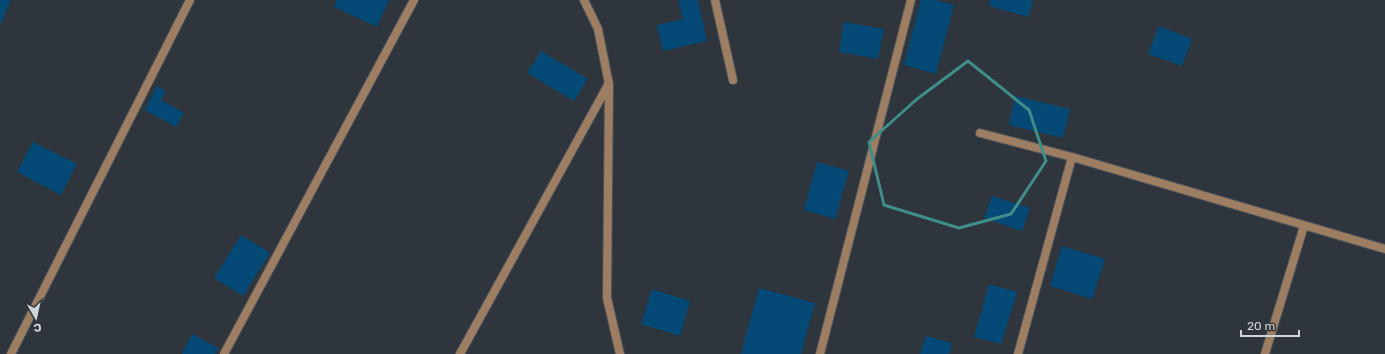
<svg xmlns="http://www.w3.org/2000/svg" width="1385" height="354" font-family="Rubik,sans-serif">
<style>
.building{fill:#054976}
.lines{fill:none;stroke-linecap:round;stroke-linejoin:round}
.street-casing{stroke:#4b5258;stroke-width:10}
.street{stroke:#9d7e63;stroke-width:8}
.marked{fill:none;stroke:#3f8e89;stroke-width:3;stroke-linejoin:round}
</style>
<rect width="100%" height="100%" fill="#2e353c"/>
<g class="building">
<path d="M0 0H11L0 26Z"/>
<path d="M337 0H389L377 27 334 7Z"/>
<path d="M678 0H698L707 41 663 51 657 25 683 19Z"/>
<path d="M921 0H935L954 5 936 74 904 65Z"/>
<path d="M990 0H1033L1028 17 989 6Z"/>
<path d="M844 22 884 29 878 59 839 52Z"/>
<path d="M1159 26 1192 39 1182 66 1148 54Z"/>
<path d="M541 51 588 79 574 101 527 73Z"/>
<path d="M157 86 166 91 161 100 184 113 176 127 145 110Z"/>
<path d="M1015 96 1070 109 1063 138 1009 125Z"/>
<path d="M33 142 77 164 61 195 17 172Z"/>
<path d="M817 162 849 171 835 219 804 210Z"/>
<path d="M992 196 1030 208 1022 231 984 218Z"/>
<path d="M241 235 270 253 243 296 214 278Z"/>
<path d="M1062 246 1105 259 1092 299 1050 286Z"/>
<path d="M989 284 1017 292 1001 344 974 337Z"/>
<path d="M759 288 815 303 801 354H741Z"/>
<path d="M652 289 690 301 680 336 641 324Z"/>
<path d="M192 334 218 348 215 354H182Z"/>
<path d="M926 336 952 343 949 354H920Z"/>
</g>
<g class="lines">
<defs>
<g id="street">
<path d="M584 0 598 29 609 84 607 298 620 354"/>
<path d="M715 0 733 80"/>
<path d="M980 133 1072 157 1385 249"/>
<path d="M11 354 190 0"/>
<path d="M224 354 414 0"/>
<path d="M460 354 608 85"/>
<path d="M820 354 911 0"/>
<path d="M1018 354 1072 157"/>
<path d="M1265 354 1304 226"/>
</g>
</defs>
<use href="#street" class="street-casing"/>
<use href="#street" class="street"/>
</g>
<path class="marked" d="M968 61 1029 110 1046 161 1011 214 959 228 884 205 869 142 917 99Z"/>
<g transform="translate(36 318) rotate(171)" stroke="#2e353c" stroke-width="3" paint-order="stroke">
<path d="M0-3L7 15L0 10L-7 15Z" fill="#d0d5d9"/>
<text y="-6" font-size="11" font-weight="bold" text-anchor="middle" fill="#d0d5d9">С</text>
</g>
<path d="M1241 330v6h58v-6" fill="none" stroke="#d0d5d9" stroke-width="2"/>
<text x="1247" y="330" font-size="12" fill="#d0d5d9" stroke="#2e353c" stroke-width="3" paint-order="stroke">20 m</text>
</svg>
